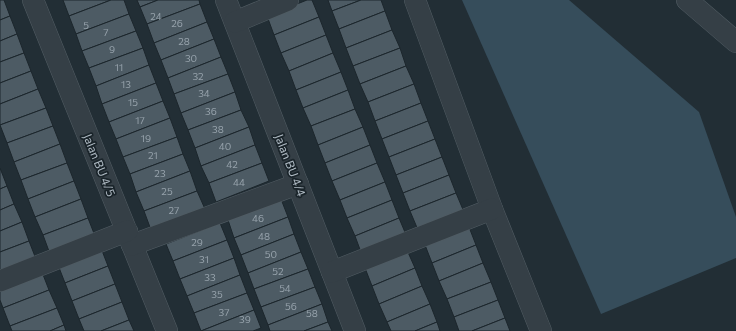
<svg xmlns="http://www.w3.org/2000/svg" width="736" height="331" font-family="Commissioner,sans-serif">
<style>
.water{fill:#364d5b}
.building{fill:#4d5b64;stroke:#1c262c}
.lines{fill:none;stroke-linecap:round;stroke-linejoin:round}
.minor-casing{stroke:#525d64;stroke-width:22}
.minor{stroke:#353f46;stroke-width:21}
.labels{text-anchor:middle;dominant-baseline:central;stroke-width:3.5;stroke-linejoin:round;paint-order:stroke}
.number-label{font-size:10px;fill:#96a2ab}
.street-label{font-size:12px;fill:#afbac3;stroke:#1a242a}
</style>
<rect width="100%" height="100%" fill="#222e35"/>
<path class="water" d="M462 0H569L699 112 736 217V258L601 314Z"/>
<g class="building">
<path d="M0 0H4L10 16 0 20Z"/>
<path d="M63 0H111L69 16Z"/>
<path d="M111 0H124L129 14 76 34 69 16Z"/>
<path d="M137 0H158L140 7Z"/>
<path d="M158 0H199L200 4 147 24 140 7Z"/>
<path d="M307 0H312L319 17 274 35 267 16Z"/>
<path d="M328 0H361L332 11Z"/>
<path d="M361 0H381L385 11 339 29 332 11Z"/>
<path d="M200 4 207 22 154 43 147 24Z"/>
<path d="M385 11 392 30 346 48 339 29Z"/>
<path d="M129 14 136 31 82 51 76 34Z"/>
<path d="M10 16 17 34 0 41V20Z"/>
<path d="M319 17 326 35 281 53 274 35Z"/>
<path d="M207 22 214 39 161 60 154 43Z"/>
<path d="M392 30 400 48 353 66 346 48Z"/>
<path d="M136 31 143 48 89 68 82 51Z"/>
<path d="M17 34 24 53 0 62V41Z"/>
<path d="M326 35 333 53 289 71 281 53Z"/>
<path d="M214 39 221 57 168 78 161 60Z"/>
<path d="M143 48 149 65 96 86 89 68Z"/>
<path d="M400 48 406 66 360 84 353 66Z"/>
<path d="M24 53 31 71 0 83V62Z"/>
<path d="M333 53 341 72 296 90 289 71Z"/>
<path d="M221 57 228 74 174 94 168 78Z"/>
<path d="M149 65 156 83 102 104 96 86Z"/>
<path d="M406 66 414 84 368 102 360 84Z"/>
<path d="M31 71 38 89 0 104V83Z"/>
<path d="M341 72 348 90 303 108 296 90Z"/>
<path d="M228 74 235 92 181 113 174 94Z"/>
<path d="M156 83 163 101 109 122 102 104Z"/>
<path d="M414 84 421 103 375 121 368 102Z"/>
<path d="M38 89 46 108 0 125V104Z"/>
<path d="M348 90 355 109 311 126 303 108Z"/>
<path d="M235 92 241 110 188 130 181 113Z"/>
<path d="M163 101 170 118 116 139 109 122Z"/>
<path d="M421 103 428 121 382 139 375 121Z"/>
<path d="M46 108 53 126 7 143 0 125Z"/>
<path d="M355 109 363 127 318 145 311 126Z"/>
<path d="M241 110 249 127 195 148 188 130Z"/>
<path d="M170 118 177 137 123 157 116 139Z"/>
<path d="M428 121 435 139 389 157 382 139Z"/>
<path d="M53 126 60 144 14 162 7 143Z"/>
<path d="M249 127 255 145 201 166 195 148Z"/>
<path d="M363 127 370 145 325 163 318 145Z"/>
<path d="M177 137 183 154 130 174 123 157Z"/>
<path d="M435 139 442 157 396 175 389 157Z"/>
<path d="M60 144 67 163 21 180 14 162Z"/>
<path d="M255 145 262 163 209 183 201 166Z"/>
<path d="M370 145 377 163 332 181 325 163Z"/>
<path d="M183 154 190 171 136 192 130 174Z"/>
<path d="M442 157 449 175 403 193 396 175Z"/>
<path d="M67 163 74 181 28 199 21 180Z"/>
<path d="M262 163 269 181 216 202 209 183Z"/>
<path d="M377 163 385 182 340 200 332 181Z"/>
<path d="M0 168 7 186 0 189Z"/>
<path d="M190 171 197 191 144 211 136 192Z"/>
<path d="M449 175 456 193 410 211 403 193Z"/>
<path d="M74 181 81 199 35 217 28 199Z"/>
<path d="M385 182 392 200 347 218 340 200Z"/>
<path d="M7 186 14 204 0 210V189Z"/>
<path d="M197 191 205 209 151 230 144 211Z"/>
<path d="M456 193 464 212 418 230 410 211Z"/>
<path d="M81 199 88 218 43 235 35 217Z"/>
<path d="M281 199 288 217 234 238 228 220Z"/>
<path d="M392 200 399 218 355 236 347 218Z"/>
<path d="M14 204 22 222 0 231V210Z"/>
<path d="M288 217 294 234 241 255 234 238Z"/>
<path d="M88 218 95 236 50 254 43 235Z"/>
<path d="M399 218 407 237 362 255 355 236Z"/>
<path d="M22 222 29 241 0 252V231Z"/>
<path d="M220 223 227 240 173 261 166 244Z"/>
<path d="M469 227 476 245 432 263 425 245Z"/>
<path d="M294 234 301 252 248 273 241 255Z"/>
<path d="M227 240 234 258 180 279 173 261Z"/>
<path d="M29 241 36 259 0 273V252Z"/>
<path d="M476 245 483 263 439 281 432 263Z"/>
<path d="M101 248 108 266 65 283 58 265Z"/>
<path d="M407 250 415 268 372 286 365 268Z"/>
<path d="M301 252 308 269 254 289 248 273Z"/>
<path d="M234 258 240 275 187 296 180 279Z"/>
<path d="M483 263 491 282 447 299 439 281Z"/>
<path d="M108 266 115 284 72 301 65 283Z"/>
<path d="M415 268 422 286 379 304 372 286Z"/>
<path d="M308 269 315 287 261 307 254 289Z"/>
<path d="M42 272 49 290 3 308 0 300V289Z"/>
<path d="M240 275 247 293 194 313 187 296Z"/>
<path d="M491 282 498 300 454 317 447 299Z"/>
<path d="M115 284 122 302 79 319 72 301Z"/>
<path d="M422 286 430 304 387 322 379 304Z"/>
<path d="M315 287 322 304 268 325 261 307Z"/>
<path d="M49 290 57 308 10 326 3 308Z"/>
<path d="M247 293 254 310 201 331 194 313Z"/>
<path d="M498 300 505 318 472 331H459L454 317Z"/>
<path d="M122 302 129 320 101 331H84L79 319Z"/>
<path d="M322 304 328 322 304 331H270L268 325Z"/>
<path d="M430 304 437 322 415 331H391L387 322Z"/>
<path d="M57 308 64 325 50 331H12L10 326Z"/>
<path d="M254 310 261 328 253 331H201Z"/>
<path d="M505 318 510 331H472Z"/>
<path d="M129 320 134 331H101Z"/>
<path d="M328 322 332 331H304Z"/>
<path d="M437 322 440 331H415Z"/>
<path d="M64 325 66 331H50Z"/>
</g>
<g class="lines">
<defs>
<g id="minor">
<path d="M33 0 167 331"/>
<path d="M226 0 355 331"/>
<path d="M415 0 492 209 541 331"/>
<path d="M687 0 736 42"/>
<path d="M235 22 288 0"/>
<path d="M132 245 298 184"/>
<path d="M332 272 492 209"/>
<path d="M0 281 127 231"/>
</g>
</defs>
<use href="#minor" class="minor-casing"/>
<use href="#minor" class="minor"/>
</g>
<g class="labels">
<g class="number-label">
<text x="156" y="16">24</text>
<text x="177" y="23">26</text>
<text x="86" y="25">5</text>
<text x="106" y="32">7</text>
<text x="184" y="41">28</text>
<text x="112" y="49">9</text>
<text x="191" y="58">30</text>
<text x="119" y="67">11</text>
<text x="198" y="76">32</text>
<text x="126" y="84">13</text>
<text x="204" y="93">34</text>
<text x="133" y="102">15</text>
<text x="211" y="111">36</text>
<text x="140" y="120">17</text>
<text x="218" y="129">38</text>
<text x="146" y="138">19</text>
<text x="225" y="146">40</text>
<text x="153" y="155">21</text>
<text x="232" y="164">42</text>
<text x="160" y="173">23</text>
<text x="239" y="182">44</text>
<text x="167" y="191">25</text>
<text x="174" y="210">27</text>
<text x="258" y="218">46</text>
<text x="264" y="236">48</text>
<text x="197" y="242">29</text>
<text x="271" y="254">50</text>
<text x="204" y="259">31</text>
<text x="278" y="271">52</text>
<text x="210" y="277">33</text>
<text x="285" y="288">54</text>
<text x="217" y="294">35</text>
<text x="291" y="306">56</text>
<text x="224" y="312">37</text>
<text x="312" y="313">58</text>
<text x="245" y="319">39</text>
</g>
<g class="street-label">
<text transform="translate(100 165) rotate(68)">Jalan BU 4/5</text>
<text transform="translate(291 165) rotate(69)">Jalan BU 4/4</text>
</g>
</g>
</svg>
